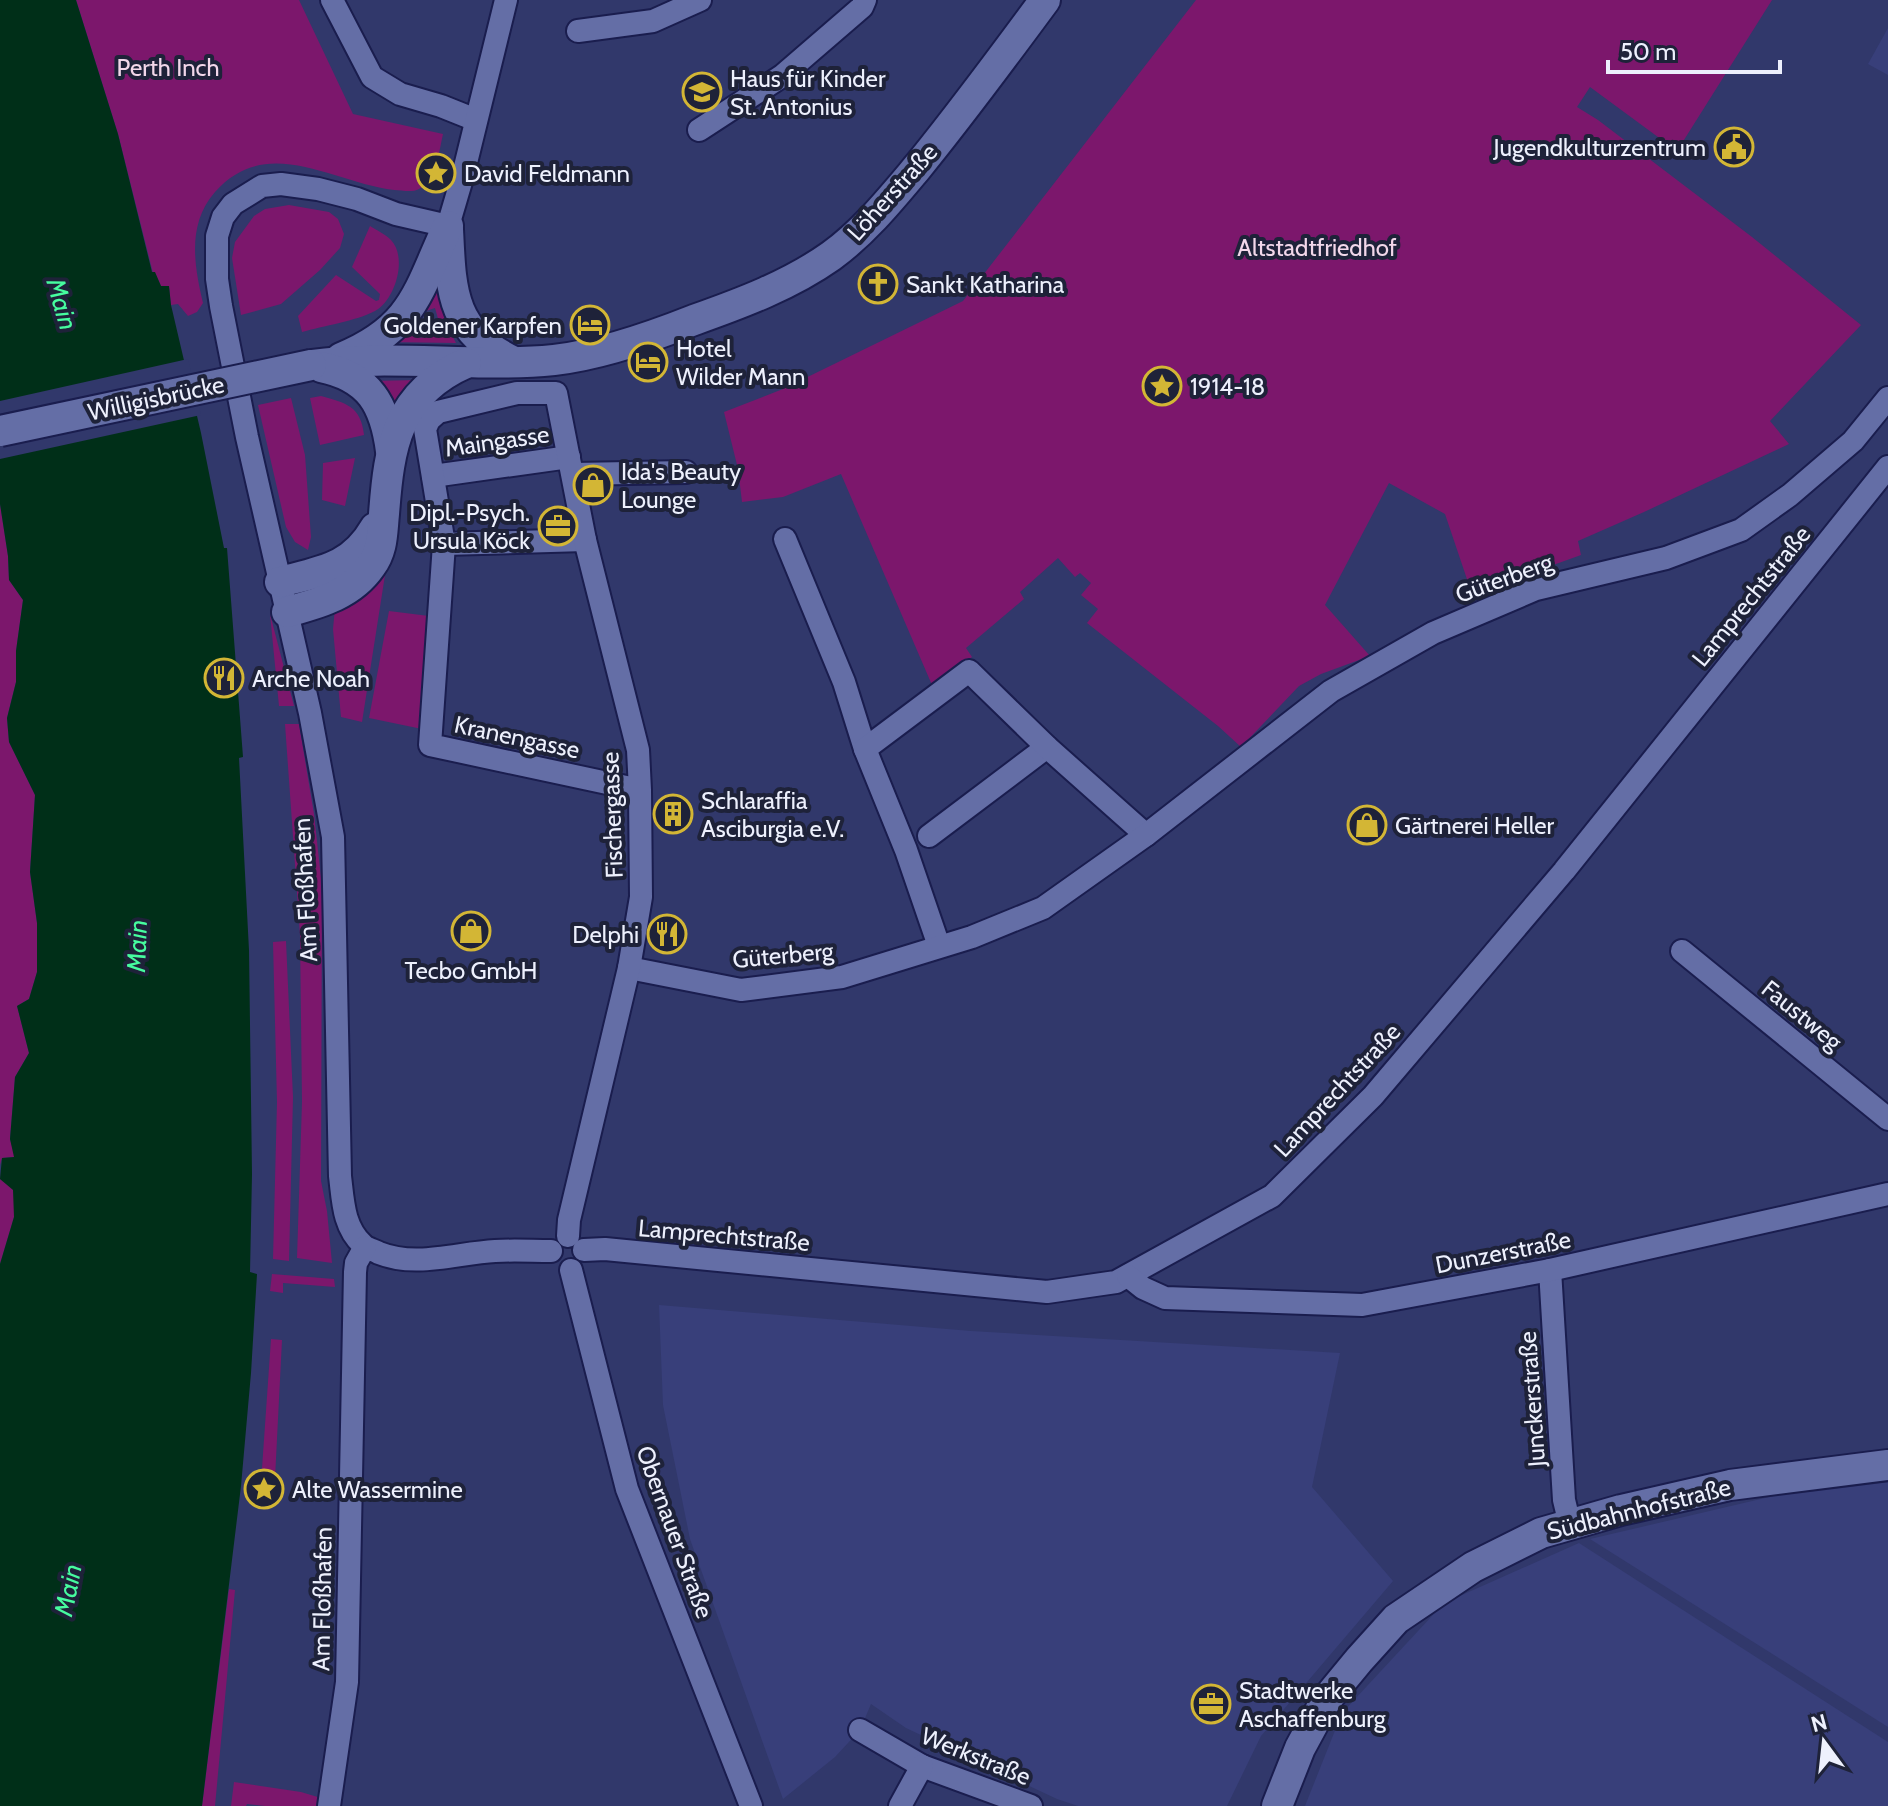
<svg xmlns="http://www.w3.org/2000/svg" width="1888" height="1806" font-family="Cabin,sans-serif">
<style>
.built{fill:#383f7a}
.green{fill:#7c176c;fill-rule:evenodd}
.water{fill:#002f18}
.pier{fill:#31386b}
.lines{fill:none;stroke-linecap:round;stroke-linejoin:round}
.street-casing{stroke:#1a1d4e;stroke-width:26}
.secondary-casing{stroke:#1a1d4e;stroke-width:34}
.street{stroke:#646ea6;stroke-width:22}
.secondary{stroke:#646ea6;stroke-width:30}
.secondary-bridge-casing{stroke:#1a1d4e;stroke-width:34;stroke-linecap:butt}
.secondary-bridge{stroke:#646ea6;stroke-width:30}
.labels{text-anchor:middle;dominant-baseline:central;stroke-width:8;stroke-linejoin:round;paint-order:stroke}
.park-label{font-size:24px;fill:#f2d7ea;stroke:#1e2239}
.poi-label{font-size:24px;fill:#edf0fd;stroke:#1e2239;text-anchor:start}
.street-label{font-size:24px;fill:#edf0fd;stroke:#1e2239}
.water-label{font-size:26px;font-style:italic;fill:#46fc9f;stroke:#1e2239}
</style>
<rect width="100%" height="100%" fill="#31386b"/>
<g class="built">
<path d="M1888 28V75L1868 64Z"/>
<path d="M659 1305 971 1331 1340 1353 1312 1487 1393 1581 1261 1736 1227 1806H1078L1057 1799 906 1728 871 1704 860 1730 835 1757 783 1799 690 1539 663 1405Z"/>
<path d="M1888 1482V1727L1590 1539 1808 1488Z"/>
<path d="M1579 1543 1888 1742V1806H1305L1342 1713 1444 1603Z"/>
</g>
<g class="green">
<path d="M76 0H299L353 114 443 134C439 152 436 179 419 189 412 193 401 190 394 190 333 183 267 133 215 192 187 224 194 265 203 303L197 312 188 316 178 304 171 305 169 287 161 286 155 273H153L118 134Z"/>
<path d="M1196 0H1772L1677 151 1590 87 1577 107 1598 120 1752 237 1861 325 1770 421 1789 444 1644 512 1578 541 1581 555 1472 594 1445 514 1389 483 1325 605 1370 656 1321 674 1299 686 1241 747 1218 726 1087 623 1098 609 1081 595 1091 583 1080 573 1075 577 1058 558 1020 592 1024 599 966 648 972 657 932 685 841 474 783 497 742 502 738 469 724 412 783 389 963 301Z"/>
<path d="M289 205 329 212 338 219 344 234 340 248 320 270 281 304 241 315 232 258 235 242 254 216 265 209Z"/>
<path d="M370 226C376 230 385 234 391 240 408 258 395 300 375 311 356 321 323 326 302 332L298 316 336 275 376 301 379 300 380 294 352 267Z"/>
<path d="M440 284 445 322 456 343 386 342 426 294ZM435 308 439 322 434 333 420 338 416 325 423 312Z"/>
<path d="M417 380 394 416 371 381Z"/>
<path d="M321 396C346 403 361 406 364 435L320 445 310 398Z"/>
<path d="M291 398 305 455 311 537 308 550 295 542 286 527 258 405Z"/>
<path d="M355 458 345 506 322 500 323 463Z"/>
<path d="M0 504 8 556 9 580 23 600 16 651V682L7 718 9 742 35 795 30 872 37 923V972L29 999 17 1006 29 1053 15 1077 10 1139 15 1157 2 1158 0 1165Z"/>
<path d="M388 556 362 722 341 717 333 629 335 608Z"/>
<path d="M389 611 429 616 422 729 369 718Z"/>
<path d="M270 614 294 706H279Z"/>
<path d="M285 724H299L314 814 322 887 321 1181 327 1211 332 1263 297 1258 302 1102 300 935Z"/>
<path d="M286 941 293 1097 289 1261 273 1259 277 1102 273 942Z"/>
<path d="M0 1179 14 1189V1217L0 1264Z"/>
<path d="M272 1274 334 1279 335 1287 283 1283V1293L270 1291Z"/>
<path d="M271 1339 282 1340 274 1498 260 1497Z"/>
<path d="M229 1589 235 1590 215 1806H202Z"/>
<path d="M234 1782 301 1792 321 1798 320 1806H265L247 1804 246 1806H231Z"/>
</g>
<path class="water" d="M0 0H76L118 134 152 272H155L161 286H169L171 305 201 433 224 548H227L243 757 239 758 249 950 252 1174 250 1272 257 1274 251 1373 241 1486 202 1806H0V1264L14 1217 13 1190 0 1179 2 1158 14 1157 10 1139 15 1077 29 1053 17 1006 29 999 37 972V923L30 872 35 795 9 742 7 718 16 682V651L23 600 9 580 8 556 0 504Z"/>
<path class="pier" d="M188 359 201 415 0 459V401Z"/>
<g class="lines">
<defs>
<g id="street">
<path d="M332 0 372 77 400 94 441 106 476 120"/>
<path d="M506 0 463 175 448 226 396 214 357 199 318 189 281 184 262 186 233 204 223 217 217 236V279L221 306 247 437 310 713 333 837 340 1176C343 1200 343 1227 363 1245 367 1249 374 1250 379 1253 416 1268 457 1253 495 1251 514 1250 532 1251 551 1251"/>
<path d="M578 31 653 21 700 0"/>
<path d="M699 130 782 76 862 7 865 0"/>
<path d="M573 474 686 472"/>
<path d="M433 476 569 457"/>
<path d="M785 539 844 682 865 749"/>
<path d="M444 544 585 540"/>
<path d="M929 836 1047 747"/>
<path d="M939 946 906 850 865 749 969 671 1047 747 1146 835"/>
<path d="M1682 951 1888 1119"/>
<path d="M629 968 741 990 842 977 972 937 1043 908 1146 835 1331 691 1433 633 1536 589 1666 558 1741 530 1790 495 1853 441 1888 398"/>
<path d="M568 1236 569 1220 629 968 641 897 640 790 638 750 585 540 556 393H517L438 412 429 420 425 429 444 544 430 745 640 790"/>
<path d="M584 1250 605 1249 1047 1292 1116 1282 1272 1196 1373 1096 1564 871 1888 467"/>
<path d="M571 1270 627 1489 751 1806"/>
<path d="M1550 1270 1564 1500 1570 1525"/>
<path d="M1128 1276 1143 1288 1165 1298 1362 1305 1550 1270 1888 1194"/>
<path d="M860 1730 922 1766 1031 1806"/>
<path d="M329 1806 347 1682 355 1272 356 1263 365 1247"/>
<path d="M900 1806 922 1766"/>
</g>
<g id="secondary">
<path d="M448 229C451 293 451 331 514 362"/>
<path d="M341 358C414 328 418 291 448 226"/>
<path d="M311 365C392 354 473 368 554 360 600 355 651 337 694 320 742 303 790 285 831 256 864 232 890 200 916 169 961 114 1003 57 1045 0"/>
<path d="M321 367C370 377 385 405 391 451"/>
<path d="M280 582C322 571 352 568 375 528"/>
<path d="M287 612C319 603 351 595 371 566 383 550 382 533 384 514 389 446 397 393 466 363"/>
<path d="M1277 1806 1300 1748 1326 1700 1359 1660 1396 1619 1473 1567 1541 1533 1621 1510 1730 1485 1888 1465"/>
</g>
</defs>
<use href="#street" class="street-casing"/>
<use href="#secondary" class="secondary-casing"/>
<use href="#street" class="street"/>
<use href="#secondary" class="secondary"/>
<defs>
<path id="secondary-bridge" d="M0 431 311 365"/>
</defs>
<use href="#secondary-bridge" class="secondary-bridge-casing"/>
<use href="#secondary-bridge" class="secondary-bridge"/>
</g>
<defs>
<symbol id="school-ring" viewBox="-11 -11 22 22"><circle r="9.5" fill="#1e2239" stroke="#d3b635" stroke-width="1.5"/><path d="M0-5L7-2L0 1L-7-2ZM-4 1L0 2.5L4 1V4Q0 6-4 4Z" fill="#d3b635"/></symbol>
<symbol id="civic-ring" viewBox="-11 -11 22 22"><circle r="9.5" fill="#1e2239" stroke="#d3b635" stroke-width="1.5"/><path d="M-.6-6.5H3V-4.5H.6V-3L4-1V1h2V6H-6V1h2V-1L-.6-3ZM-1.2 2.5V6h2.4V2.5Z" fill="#d3b635"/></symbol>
<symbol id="sight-ring" viewBox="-11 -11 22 22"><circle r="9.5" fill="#1e2239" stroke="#d3b635" stroke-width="1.5"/><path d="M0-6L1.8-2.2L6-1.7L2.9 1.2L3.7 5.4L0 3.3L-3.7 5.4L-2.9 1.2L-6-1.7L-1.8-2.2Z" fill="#d3b635"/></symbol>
<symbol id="church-ring" viewBox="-11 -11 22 22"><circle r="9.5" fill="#1e2239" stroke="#d3b635" stroke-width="1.5"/><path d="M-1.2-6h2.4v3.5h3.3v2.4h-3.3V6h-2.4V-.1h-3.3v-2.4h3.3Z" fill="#d3b635"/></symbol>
<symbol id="hotel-ring" viewBox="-11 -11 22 22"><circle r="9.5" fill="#1e2239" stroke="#d3b635" stroke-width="1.5"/><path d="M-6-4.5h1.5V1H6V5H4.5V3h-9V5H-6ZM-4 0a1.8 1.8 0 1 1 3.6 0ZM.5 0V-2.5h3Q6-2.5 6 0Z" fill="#d3b635"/></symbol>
<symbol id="shop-ring" viewBox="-11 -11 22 22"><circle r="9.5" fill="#1e2239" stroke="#d3b635" stroke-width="1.5"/><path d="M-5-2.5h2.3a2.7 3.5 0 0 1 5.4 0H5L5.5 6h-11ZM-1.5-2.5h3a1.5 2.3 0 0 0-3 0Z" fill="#d3b635"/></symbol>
<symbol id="office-ring" viewBox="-11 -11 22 22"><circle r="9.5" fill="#1e2239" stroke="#d3b635" stroke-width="1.5"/><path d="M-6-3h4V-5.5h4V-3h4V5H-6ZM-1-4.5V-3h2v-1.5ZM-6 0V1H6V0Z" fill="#d3b635"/></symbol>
<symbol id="restaurant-ring" viewBox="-11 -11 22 22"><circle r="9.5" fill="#1e2239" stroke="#d3b635" stroke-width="1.5"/><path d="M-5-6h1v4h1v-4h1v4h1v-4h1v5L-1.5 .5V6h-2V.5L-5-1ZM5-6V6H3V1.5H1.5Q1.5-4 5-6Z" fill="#d3b635"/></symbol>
<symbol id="building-ring" viewBox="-11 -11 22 22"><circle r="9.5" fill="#1e2239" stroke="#d3b635" stroke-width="1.5"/><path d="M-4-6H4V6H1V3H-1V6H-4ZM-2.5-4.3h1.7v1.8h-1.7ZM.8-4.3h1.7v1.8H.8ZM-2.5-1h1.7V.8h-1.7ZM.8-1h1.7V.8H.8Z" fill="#d3b635"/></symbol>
</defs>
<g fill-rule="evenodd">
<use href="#school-ring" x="680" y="70" width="44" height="44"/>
<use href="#civic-ring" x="1712" y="125" width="44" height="44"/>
<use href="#sight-ring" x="414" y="151" width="44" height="44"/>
<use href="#church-ring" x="856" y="262" width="44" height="44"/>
<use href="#hotel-ring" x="568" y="303" width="44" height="44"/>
<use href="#hotel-ring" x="626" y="340" width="44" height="44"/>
<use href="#sight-ring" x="1140" y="364" width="44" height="44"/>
<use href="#shop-ring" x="571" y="463" width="44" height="44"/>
<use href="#office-ring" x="536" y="504" width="44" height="44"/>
<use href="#restaurant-ring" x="202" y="656" width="44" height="44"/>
<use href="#building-ring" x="651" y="792" width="44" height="44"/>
<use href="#shop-ring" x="1345" y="803" width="44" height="44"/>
<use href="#shop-ring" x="449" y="909" width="44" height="44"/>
<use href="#restaurant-ring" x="645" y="912" width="44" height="44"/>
<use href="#sight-ring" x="242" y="1467" width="44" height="44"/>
<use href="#office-ring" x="1189" y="1682" width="44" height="44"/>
</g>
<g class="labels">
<g class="park-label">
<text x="168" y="67">Perth Inch</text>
<text x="1317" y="247">Altstadtfriedhof</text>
</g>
<g class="poi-label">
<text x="730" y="78">Haus für Kinder<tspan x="730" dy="28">St. Antonius</tspan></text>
<text x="1706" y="147" text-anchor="end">Jugendkulturzentrum</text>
<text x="464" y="173">David Feldmann</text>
<text x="906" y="284">Sankt Katharina</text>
<text x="562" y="325" text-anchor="end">Goldener Karpfen</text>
<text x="676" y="348">Hotel<tspan x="676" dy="28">Wilder Mann</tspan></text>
<text x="1190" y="386">1914-18</text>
<text x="621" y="471">Ida's Beauty<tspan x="621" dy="28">Lounge</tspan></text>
<text x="530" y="512" text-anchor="end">Dipl.-Psych.<tspan x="530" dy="28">Ursula Köck</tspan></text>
<text x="252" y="678">Arche Noah</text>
<text x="701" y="800">Schlaraffia<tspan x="701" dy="28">Asciburgia e.V.</tspan></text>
<text x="1395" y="825">Gärtnerei Heller</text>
<text x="639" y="934" text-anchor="end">Delphi</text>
<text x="471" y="970" text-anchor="middle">Tecbo GmbH</text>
<text x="292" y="1489">Alte Wassermine</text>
<text x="1239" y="1690">Stadtwerke<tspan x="1239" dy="28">Aschaffenburg</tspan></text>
</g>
<g class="street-label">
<text transform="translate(892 192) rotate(-48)">Löherstraße</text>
<text transform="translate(156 398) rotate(-12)">Willigisbrücke</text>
<text transform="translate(497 441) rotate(-8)">Maingasse</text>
<text transform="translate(1504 578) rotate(-20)">Güterberg</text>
<text transform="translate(1751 596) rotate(-51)">Lamprechtstraße</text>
<text transform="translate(517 737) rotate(12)">Kranengasse</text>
<text transform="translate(612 815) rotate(-92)">Fischergasse</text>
<text transform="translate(305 890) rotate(-93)">Am Floßhafen</text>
<text transform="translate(783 955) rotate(-5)">Güterberg</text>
<text transform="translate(1802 1015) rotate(39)">Faustweg</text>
<text transform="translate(1337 1090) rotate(-47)">Lamprechtstraße</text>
<text transform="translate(724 1235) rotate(5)">Lamprechtstraße</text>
<text transform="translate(1503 1252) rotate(-11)">Dunzerstraße</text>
<text transform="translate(1532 1399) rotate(-94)">Junckerstraße</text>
<text transform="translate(1639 1509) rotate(-14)">Südbahnhofstraße</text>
<text transform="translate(675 1532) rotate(70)">Obernauer Straße</text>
<text transform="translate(322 1599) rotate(-89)">Am Floßhafen</text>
<text transform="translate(976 1756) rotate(22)">Werkstraße</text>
</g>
<g class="water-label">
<text transform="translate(62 304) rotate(74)">Main</text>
<text transform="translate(137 946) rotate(-88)">Main</text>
<text transform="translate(68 1590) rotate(-79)">Main</text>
</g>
</g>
<g transform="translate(1824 1742) rotate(345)" stroke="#1e2239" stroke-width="6" paint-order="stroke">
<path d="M0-6L14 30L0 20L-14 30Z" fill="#edf0fd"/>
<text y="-12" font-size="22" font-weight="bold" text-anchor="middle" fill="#edf0fd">N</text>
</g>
<path d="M1608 60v12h172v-12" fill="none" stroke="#edf0fd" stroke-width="4"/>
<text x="1620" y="60" font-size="24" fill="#edf0fd" stroke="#1e2239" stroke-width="6" paint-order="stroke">50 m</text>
</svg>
